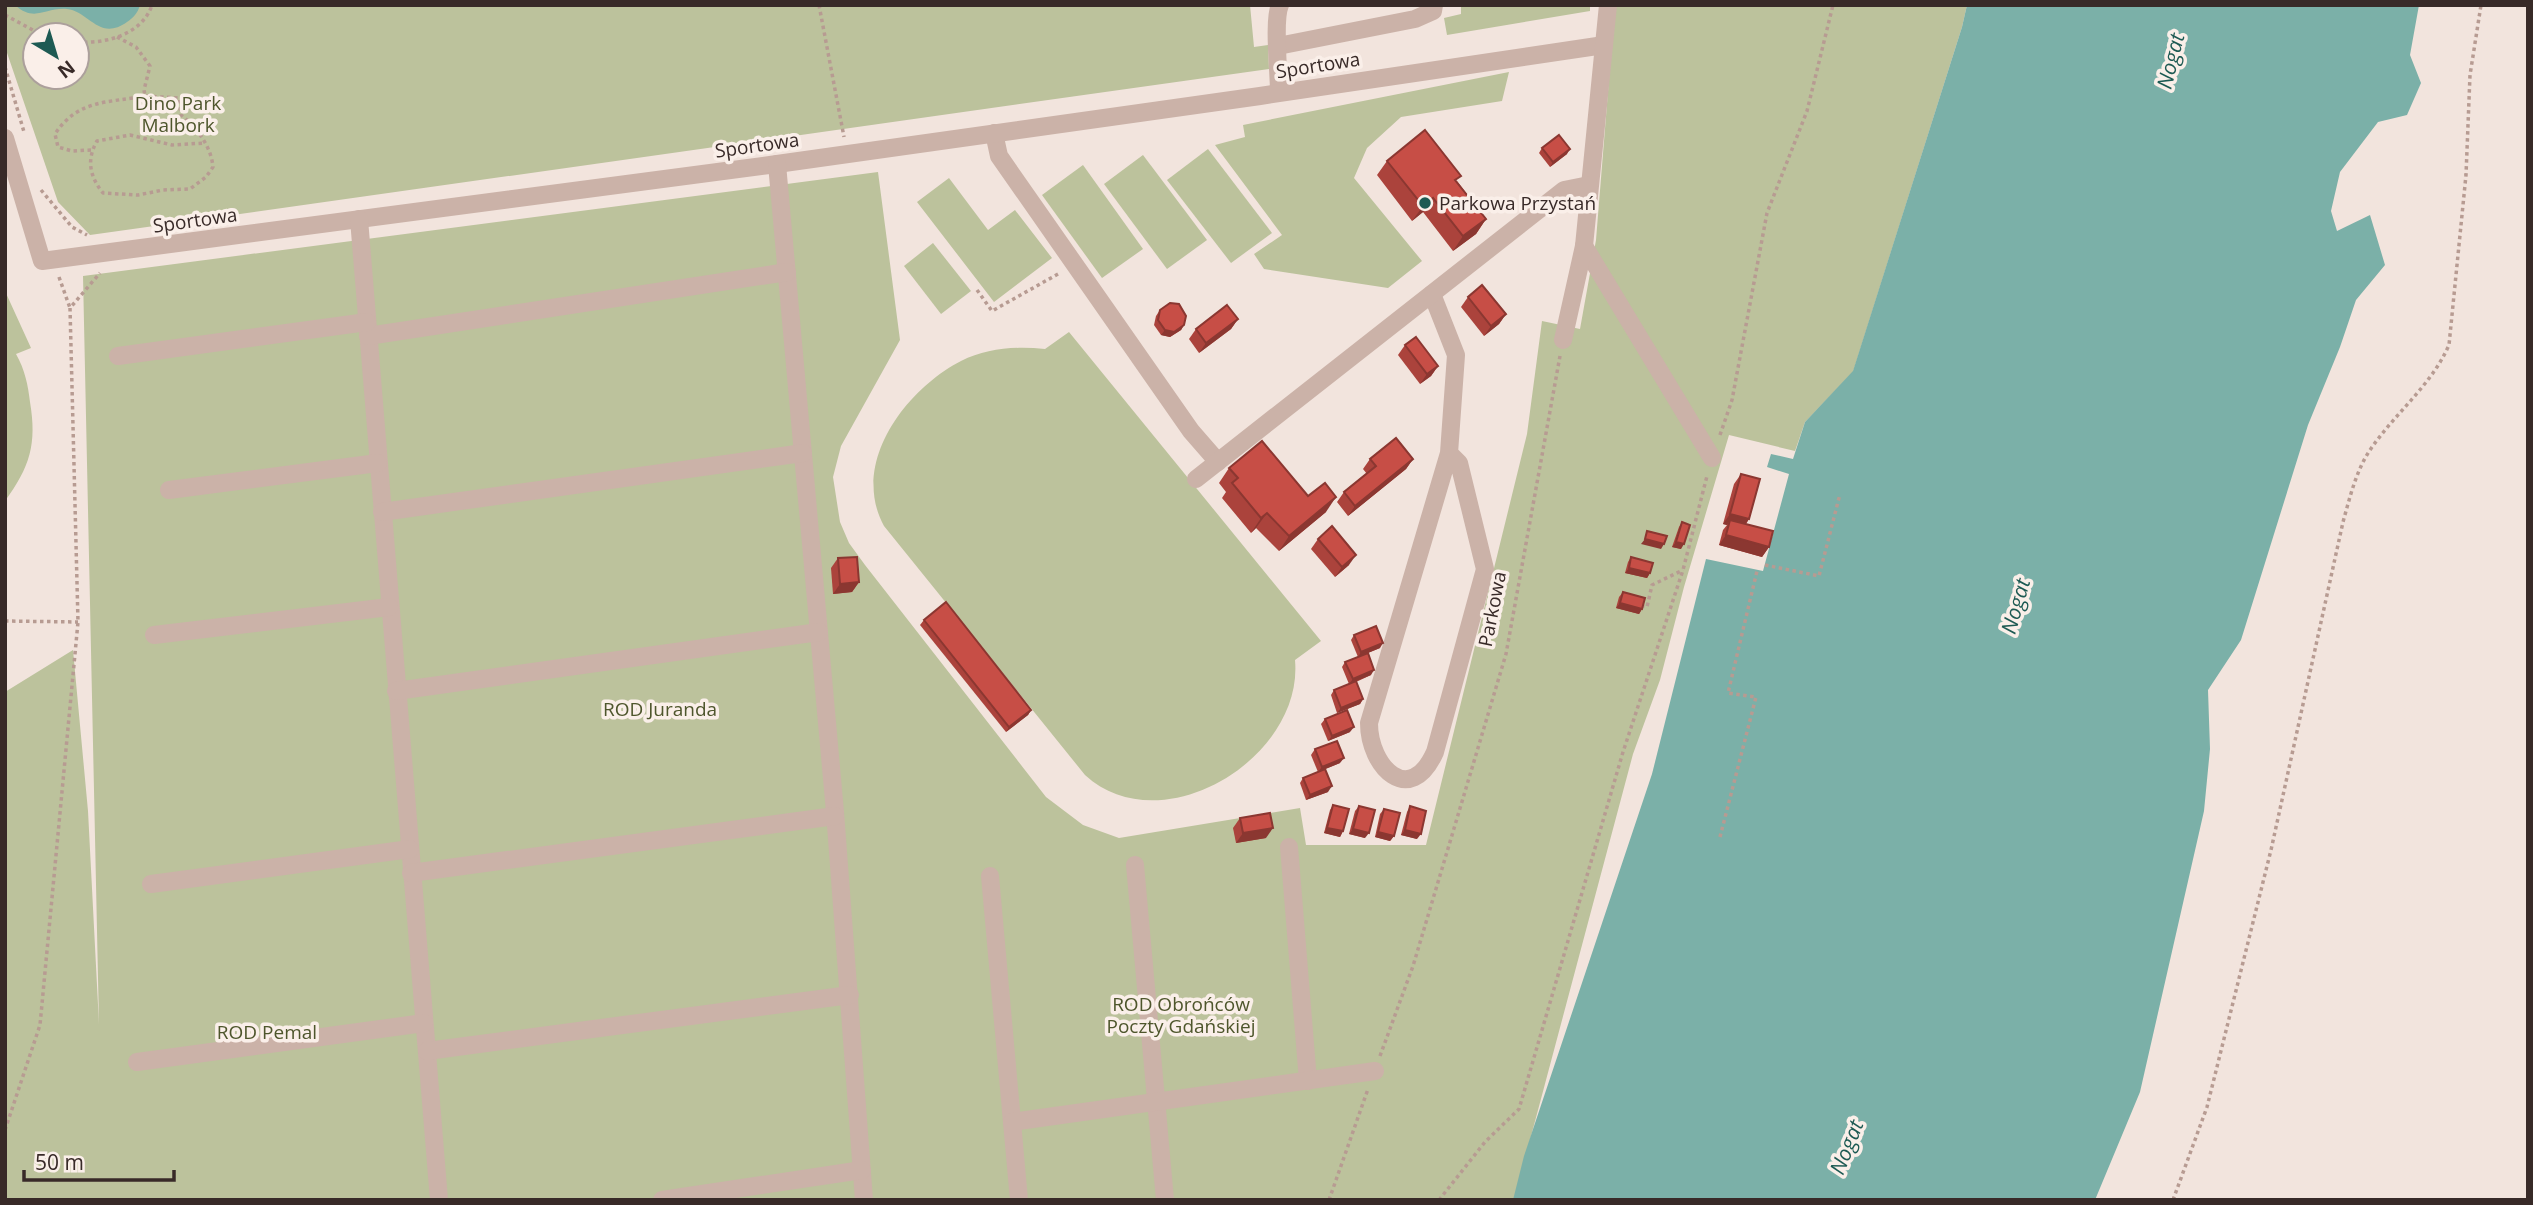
<svg xmlns="http://www.w3.org/2000/svg" width="2533" height="1205" font-family="'Open Sans',sans-serif">
<style>
.green{fill:#bcc29c;fill-rule:evenodd}
.water{fill:#7bb0a8}
.lines{fill:none;stroke-linecap:round;stroke-linejoin:round}
.path{stroke:#b79b92;stroke-width:3.5;stroke-dasharray:3.5 3.5;stroke-linecap:butt}
.minor{stroke:#cbb2a8;stroke-width:18}
.wall{fill:#ab433c}
.shaded-wall{fill:#8b3731}
.building{fill:#c74e46;stroke:#8b3731;stroke-width:2}
.poi-dot{fill:#1d5a53;stroke:#faefe9;stroke-width:2.5}
.labels{text-anchor:middle;dominant-baseline:central;stroke-width:7;stroke-linejoin:round;paint-order:stroke}
.street-label{font-size:19px;fill:#382a28;stroke:#faefe9}
.park-label{font-size:19px;fill:#4e562c;stroke:#faefe9}
.poi-label{font-size:19px;fill:#382a28;stroke:#faefe9;text-anchor:start}
.water-label{font-size:21px;font-style:italic;fill:#1d5a53;stroke:#faefe9}
</style>
<rect width="100%" height="100%" fill="#f2e4dd"/>
<g class="green">
<path d="M5 5H1250L1254 47 1268 45 1269 69 90 235 58 202 5 47ZM35 35H77V77H35Z"/>
<path d="M1461 5H1590V11L1447 35 1444 18 1461 14Z"/>
<path d="M1615 5H1967L1962 27 1853 372 1805 422 1795 451 1729 435 1684 587 1660 680 1633 754 1514 1200H5V692L73 650 88 811 99 1024 83 276 878 172 900 340 841 446 833 477 840 522 849 543 865 565 1046 797 1083 825 1119 838 1300 808 1306 845H1426L1527 434 1542 321 1580 329 1596 240Z"/>
<path d="M1509 72 1502 101 1401 117 1367 148 1354 178 1422 261 1388 288 1264 269 1254 254 1282 235 1215 145 1245 137 1243 125Z"/>
<path d="M1208 149 1272 233 1231 263 1167 180Z"/>
<path d="M1143 155 1207 240 1167 269 1104 184Z"/>
<path d="M1083 165 1143 249 1102 278 1042 195Z"/>
<path d="M949 178 988 230 1015 210 1052 258 994 302 917 202Z"/>
<path d="M933 243 971 291 941 314 904 266Z"/>
<path d="M5 291 31 348 16 354C25 370 28 385 30 402 37 444 30 467 5 501Z"/>
<path d="M1069 332 1321 641 1295 660C1304 758 1161 845 1085 775L884 526C850 464 905 390 961 361 987 348 1016 346 1045 349Z"/>
</g>
<g class="water">
<path d="M15 5H140C138 13 133 18 127 22 99 42 89 11 67 9 45 7 35 23 15 5Z"/>
<path d="M1967 5H2419L2410 55 2421 83 2407 115 2378 122 2340 172 2331 211 2337 231 2370 215 2385 265 2356 300 2340 347 2308 425 2241 640 2208 690 2210 749 2204 811 2140 1092 2095 1200H1513L1524 1156 1652 774 1706 559 1763 571 1789 474 1767 467 1771 454 1793 459 1805 422 1853 371 1962 27Z"/>
</g>
<g class="lines">
<g class="path">
<path d="M819 5 844 137"/>
<path d="M5 15 42 35"/>
<path d="M117 37 136 47 150 66 144 90 145 96 179 98 181 115C197 128 211 146 213 167L206 177 190 189 163 190 138 195 103 193C90 177 86 160 97 141L130 135 172 145 205 143"/>
<path d="M77 42C105 44 142 35 152 5"/>
<path d="M5 67 24 132"/>
<path d="M91 150 72 151 58 147 55 134C78 99 108 103 145 96"/>
<path d="M41 190 72 227 87 235"/>
<path d="M59 277 70 308"/>
<path d="M977 290 992 311 1058 274"/>
<path d="M1720 435 1732 400 1767 213 1807 111 1833 5"/>
<path d="M1765 565 1819 576 1840 494"/>
<path d="M1641 606 1647 607 1652 585 1683 570"/>
<path d="M5 621 78 622"/>
<path d="M1720 837 1756 697 1728 693 1757 571"/>
<path d="M1380 1056 1413 966 1506 654 1560 356"/>
<path d="M5 1130 40 1025 78 622 70 308 100 273"/>
<path d="M1329 1200 1368 1089"/>
<path d="M1439 1200 1485 1142 1519 1109 1623 752 1683 570 1707 476"/>
<path d="M2173 1200 2207 1107 2271 850 2343 522C2350 497 2356 471 2370 450 2395 413 2431 386 2449 345L2466 175 2470 75 2481 5"/>
</g>
<g class="minor">
<path d="M1278 46 1415 19 1433 11 1434 5"/>
<path d="M1279 92C1279 72 1273 20 1280 5"/>
<path d="M994 133 999 156 1191 431 1218 462"/>
<path d="M5 138 42 261 777 164 1260 96 1604 45"/>
<path d="M777 164 835 812 864 1200"/>
<path d="M359 219 439 1200"/>
<path d="M1584 246 1712 458"/>
<path d="M1432 294 1456 355 1449 453 1369 723C1369 767 1410 808 1435 752L1485 569 1459 463 1449 453"/>
<path d="M368 336 787 272"/>
<path d="M1563 340 1584 246 1608 5"/>
<path d="M118 356 367 322"/>
<path d="M1196 479 1564 190 1589 185"/>
<path d="M169 490 378 463"/>
<path d="M382 512 803 453"/>
<path d="M154 635 389 607"/>
<path d="M396 691 819 632"/>
<path d="M1289 847 1308 1081"/>
<path d="M1135 865 1165 1200"/>
<path d="M411 873 835 816"/>
<path d="M990 876 1012 1122"/>
<path d="M151 884 410 849"/>
<path d="M427 1051 850 995"/>
<path d="M137 1062 424 1023"/>
<path d="M662 1200 862 1170"/>
<path d="M1019 1200 1012 1122 1375 1071"/>
</g>
</g>
<g class="wall">
<path d="M1542 148 1567 154 1550 167 1539 153Z"/>
<path d="M1387 161 1457 181 1486 219 1476 234 1453 251 1423 212 1412 221 1377 175Z"/>
<path d="M1468 297 1506 314 1499 324 1484 336 1461 307Z"/>
<path d="M1160 310 1184 325 1181 330 1170 337 1161 335 1154 325 1156 316Z"/>
<path d="M1238 319 1231 329 1199 353 1189 339 1196 329Z"/>
<path d="M1405 345 1438 366 1431 376 1420 384 1398 355Z"/>
<path d="M1370 459H1413L1406 469 1348 516 1337 502 1344 492 1367 474 1363 469Z"/>
<path d="M1229 468 1308 496 1326 512 1279 551 1256 528 1251 533 1222 498 1226 492 1219 483Z"/>
<path d="M1741 474 1749 519 1746 524 1769 547 1762 557 1719 545 1723 530 1727 525 1723 524 1734 484Z"/>
<path d="M1682 522 1681 549 1672 547 1679 527Z"/>
<path d="M1318 539 1349 565 1335 577 1311 549Z"/>
<path d="M1631 557 1650 573 1647 578 1625 573 1628 562Z"/>
<path d="M838 558 859 582 852 592 833 594 831 568Z"/>
<path d="M1623 592 1642 609 1639 614 1616 608 1619 597Z"/>
<path d="M924 620 1031 710 1028 715 1006 732 920 625Z"/>
<path d="M1354 635 1380 648 1358 657 1351 640Z"/>
<path d="M1345 662 1371 675 1356 682 1363 699 1360 704 1337 713 1331 695 1334 690 1349 684 1342 667Z"/>
<path d="M1325 719 1350 732 1328 741 1321 724Z"/>
<path d="M1315 749 1340 763 1318 772 1311 755Z"/>
<path d="M1303 778 1328 792 1306 800 1300 783Z"/>
<path d="M1333 805 1343 831 1340 837 1324 833 1330 810Z"/>
<path d="M1359 806 1365 838 1349 834 1355 811Z"/>
<path d="M1410 806 1417 839 1401 835 1407 812Z"/>
<path d="M1384 809 1394 836 1390 841 1375 837 1380 814Z"/>
<path d="M1240 818 1266 838 1236 843 1233 828Z"/>
</g>
<g class="shaded-wall">
<path d="M1570 149 1567 154 1550 167 1553 162Z"/>
<path d="M1433 198 1423 212 1412 221 1423 206Z"/>
<path d="M1486 219 1476 234 1453 251 1463 236Z"/>
<path d="M1506 314 1499 324 1484 336 1491 326Z"/>
<path d="M1238 319 1231 329 1199 353 1206 343Z"/>
<path d="M1184 325 1181 330 1170 337 1161 335 1165 330Z"/>
<path d="M1438 366 1431 376 1420 384 1427 374Z"/>
<path d="M1413 459 1406 469 1348 516 1355 506Z"/>
<path d="M1336 497 1326 512 1279 551 1289 536Z"/>
<path d="M1267 513 1256 528 1251 533 1261 518Z"/>
<path d="M1730 514 1749 519 1742 529 1730 520 1727 525 1723 524Z"/>
<path d="M1726 535 1769 547 1762 557 1719 545Z"/>
<path d="M1645 539 1664 544 1661 549 1641 544Z"/>
<path d="M1676 542 1684 544 1681 549 1672 547Z"/>
<path d="M1356 555 1349 565 1335 577 1342 567Z"/>
<path d="M1629 568 1650 573 1647 578 1625 573Z"/>
<path d="M859 582 852 592 833 594 840 584Z"/>
<path d="M1620 603 1642 609 1639 614 1616 608Z"/>
<path d="M1383 643 1380 648 1358 657 1361 652Z"/>
<path d="M1374 670 1371 675 1349 684 1353 679Z"/>
<path d="M1363 699 1360 704 1337 713 1341 708Z"/>
<path d="M1031 710 1028 715 1006 732 1009 727Z"/>
<path d="M1354 727 1350 732 1328 741 1332 736Z"/>
<path d="M1344 758 1340 763 1318 772 1322 767Z"/>
<path d="M1332 786 1328 792 1306 800 1310 795Z"/>
<path d="M1273 828 1266 838 1236 843 1243 833Z"/>
<path d="M1327 828 1343 831 1340 837 1324 833Z"/>
<path d="M1353 829 1369 833 1365 838 1349 834Z"/>
<path d="M1405 830 1421 834 1417 839 1401 835Z"/>
<path d="M1378 832 1394 836 1390 841 1375 837Z"/>
</g>
<g class="building">
<path d="M1425 130 1461 176 1455 180 1486 219 1463 236 1433 198 1423 206 1387 161Z"/>
<path d="M1559 135 1570 149 1553 162 1542 148Z"/>
<path d="M1482 285 1506 314 1491 326 1468 297Z"/>
<path d="M1170 303 1179 304 1186 316 1184 325 1174 332 1165 330 1158 320 1160 310Z"/>
<path d="M1227 305 1238 319 1206 343 1196 329Z"/>
<path d="M1416 337 1438 366 1427 374 1405 345Z"/>
<path d="M1396 438 1413 459 1355 506 1344 492 1376 466 1370 459Z"/>
<path d="M1262 441 1308 496 1325 483 1336 497 1289 536 1267 513 1261 518 1232 483 1238 478 1229 468Z"/>
<path d="M1741 474 1760 479 1749 519 1730 514Z"/>
<path d="M1730 520 1773 531 1769 547 1726 535Z"/>
<path d="M1682 522 1690 525 1684 544 1676 542Z"/>
<path d="M1332 526 1356 555 1342 567 1318 539Z"/>
<path d="M1647 531 1667 536 1664 544 1645 539Z"/>
<path d="M857 557 859 582 840 584 838 558Z"/>
<path d="M1631 557 1653 563 1650 573 1629 568Z"/>
<path d="M1623 592 1645 598 1642 609 1620 603Z"/>
<path d="M946 602 1031 710 1009 727 924 620Z"/>
<path d="M1376 626 1383 643 1361 652 1354 635Z"/>
<path d="M1368 653 1374 670 1353 679 1345 662Z"/>
<path d="M1356 681 1363 699 1341 708 1334 690Z"/>
<path d="M1347 710 1354 727 1332 736 1325 719Z"/>
<path d="M1337 741 1344 758 1322 767 1315 749Z"/>
<path d="M1325 769 1332 786 1310 795 1303 778Z"/>
<path d="M1333 805 1349 809 1343 831 1327 828Z"/>
<path d="M1359 806 1375 810 1369 833 1353 829Z"/>
<path d="M1410 806 1426 811 1421 834 1405 830Z"/>
<path d="M1384 809 1400 813 1394 836 1378 832Z"/>
<path d="M1270 813 1273 828 1243 833 1240 818Z"/>
</g>
<circle class="poi-dot" cx="1425" cy="203" r="7"/>
<g class="labels">
<g class="street-label">
<text transform="translate(1318 65) rotate(-9)">Sportowa</text>
<text transform="translate(757 145) rotate(-8)">Sportowa</text>
<text transform="translate(195 220) rotate(-8)">Sportowa</text>
<text transform="translate(1492 609) rotate(-79)">Parkowa</text>
</g>
<g class="park-label">
<text x="178" y="103">Dino Park<tspan x="178" dy="22">Malbork</tspan></text>
<text x="660" y="709">ROD Juranda</text>
<text x="1181" y="1004">ROD Obrońców<tspan x="1181" dy="22">Poczty Gdańskiej</tspan></text>
<text x="267" y="1032">ROD Pemal</text>
</g>
<g class="poi-label">
<text x="1439" y="203">Parkowa Przystań</text>
</g>
<g class="water-label">
<text transform="translate(2170 61) rotate(-76)">Nogat</text>
<text transform="translate(2015 606) rotate(-74)">Nogat</text>
<text transform="translate(1846 1147) rotate(-68)">Nogat</text>
</g>
</g>
<rect width="2533" height="1205" fill="none" stroke="#382a28" stroke-width="14"/>
<g transform="translate(56 56) rotate(142)"><circle r="33" fill="#faefe9" stroke="#aca09c" stroke-width="2"/>
<path d="M0-5L12 26L0 18L-12 26Z" fill="#1d5a53"/>
<text y="-10" font-size="19" font-weight="bold" text-anchor="middle" fill="#382a28">N</text>
</g>
<path d="M24 1170v10h150v-10" fill="none" stroke="#382a28" stroke-width="3.5"/>
<text x="35" y="1170" font-size="21" fill="#382a28" stroke="#faefe9" stroke-width="5" paint-order="stroke">50 m</text>
</svg>
